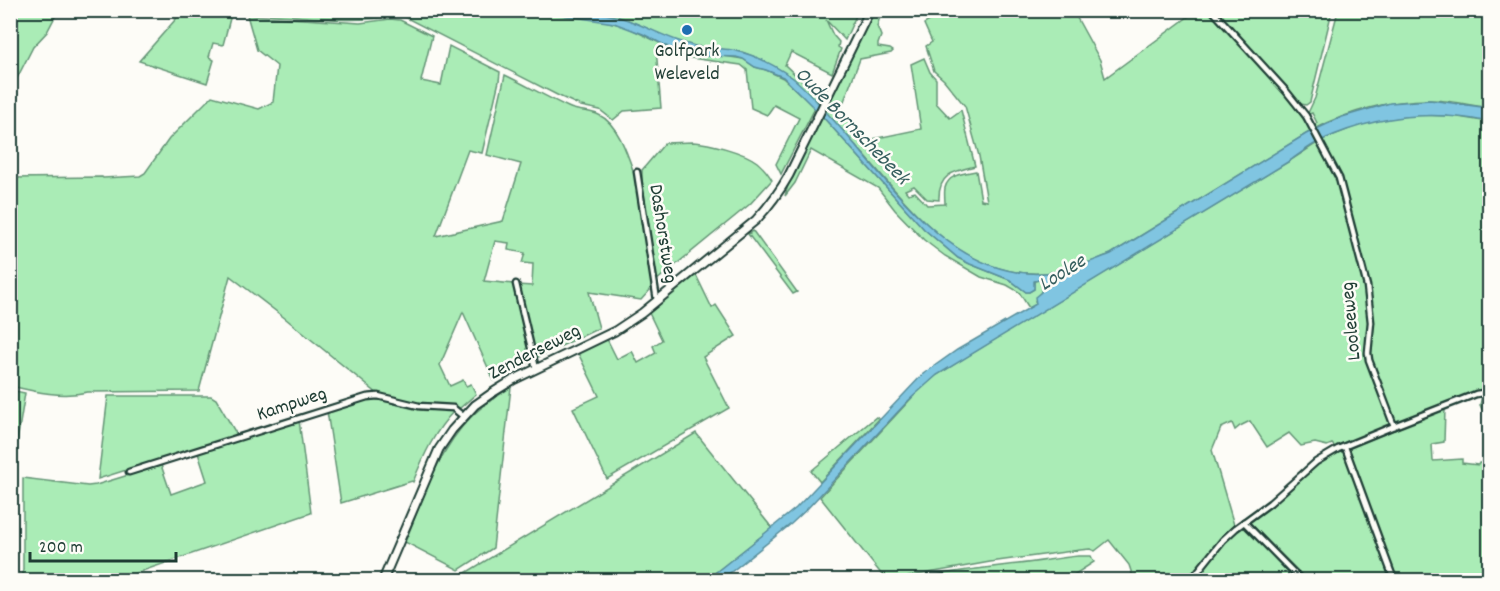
<svg xmlns="http://www.w3.org/2000/svg" width="1500" height="591" font-family="Dekko,sans-serif">
<style>
.green{fill:#aaecb6;stroke:#649475;stroke-width:1.5}
.water{fill:#80c5e1;stroke:#598f9c;stroke-width:1.5}
.lines{fill:none;stroke-linecap:round;stroke-linejoin:round}
.minor-casing{stroke:#1f3d34;stroke-width:9}
.secondary-casing{stroke:#1f3d34;stroke-width:11}
.minor{stroke:#fdfcf7;stroke-width:4.5}
.secondary{stroke:#fdfcf7;stroke-width:7}
.poi-dot{fill:#1f6fb2;stroke:#fdfcf7;stroke-width:2}
.labels{text-anchor:middle;dominant-baseline:central;stroke-width:5;stroke-linejoin:round;paint-order:stroke}
.poi-label{font-size:20px;fill:#1f3d34;stroke:#fdfcf7}
.street-label{font-size:20px;fill:#1f3d34;stroke:#fdfcf7}
.water-label{font-size:21px;font-style:italic;fill:#375f5f;stroke:#fdfcf7}
</style>
<rect width="100%" height="100%" fill="#fdfcf7"/>
<filter id="ink" filterUnits="userSpaceOnUse"><feTurbulence type="fractalNoise" baseFrequency=".0167" numOctaves="2"/><feDisplacementMap in="SourceGraphic" scale="12" xChannelSelector="R" yChannelSelector="G"/><feConvolveMatrix kernelMatrix="1 2 1 2 8 2 1 2 1" color-interpolation-filters="sRGB"/></filter>
<g filter="url(#ink)">
<g class="green">
<path d="M11 10 58 11 47 32 33 47 11 90Z"/>
<path d="M369 10H534L601 20 625 26 670 48 690 54 706 56H724L743 59 755 67 766 70 783 78 815 108 781 174 776 164 799 118 774 105 767 115 751 108 747 70 741 65 691 58 656 48 661 108 624 111 613 120 600 110 581 106 559 96 399 14C363 23 329 19 293 16 278 15 261 15 247 11L341 12Z"/>
<path d="M1210 10C1245 49 1284 87 1311 131L1111 254C1092 261 1074 270 1054 272 976 283 925 226 879 172 861 151 843 131 824 110L873 11H882L877 26 881 36 878 44V47L890 49 893 51 891 53 860 59 841 109 868 140 921 129 911 64 924 58 930 72 936 79V103L950 118 961 110 975 166C954 171 938 174 939 200L927 199 914 186 905 190 908 194 915 192 927 205 945 204C945 199 944 193 945 188 948 174 965 173 976 171L981 200 987 201 979 156 965 106 944 80 934 71 926 46 932 42 924 24 942 14 941 11H1084L1077 18 1100 60 1105 78 1196 11Z"/>
<path d="M1221 10 1332 11 1310 102 1306 105 1301 104 1218 15V12Z"/>
<path d="M183 11H232L223 45 213 43 209 57 214 60 207 83 139 61Z"/>
<path d="M581 11H858L845 40 826 20 833 35 839 42 838 47 841 49 832 73 791 52 785 65 820 98 817 103 793 78 760 59 742 52 695 46 675 41 628 20Z"/>
<path d="M1338 11H1489V108C1470 105 1449 100 1429 100 1390 100 1349 111 1315 129L1313 125 1317 123 1312 113 1307 115 1315 98Z"/>
<path d="M247 15 360 23 390 19 400 20 432 36 421 81 441 85 449 46 500 72 499 81 482 153 468 150 436 236 503 221 521 164 487 155 505 75C526 85 546 97 568 107 578 112 589 110 599 115 619 124 629 159 636 179L652 285 651 289 641 300 589 292 599 328 534 359 518 285 532 286 533 264 522 263 525 253 508 250 509 243 495 241 484 281 514 284 531 361 494 381 463 312 440 365 450 386 463 380 466 386 471 384 476 394 460 408 450 405 437 407 421 405 378 394 286 319 230 276 199 391 88 392C62 398 36 392 11 386L10 178 102 177 103 178 140 176 145 173 169 139 212 96 259 109 273 102 277 66 257 50Z"/>
<path d="M1415 115 1452 116 1489 122 1490 327 1487 331 1490 334V385L1487 390H1489V393L1476 391 1397 422 1394 421 1370 355 1372 330V305L1356 231 1341 177 1321 140 1362 124 1382 119Z"/>
<path d="M822 116 924 229 958 258 970 264 1010 280 1026 292H1029L1034 289V281L1039 280 1043 282 1041 292 1035 301 1037 304 1029 308 1019 292 1007 285 981 277 945 256 924 240 895 210 878 188 811 150 795 183 785 196 788 185Z"/>
<path d="M693 142C709 143 744 152 757 162 763 167 768 173 772 180L750 204 657 280 642 182V170L665 143Z"/>
<path d="M1317 143 1334 171 1340 187 1365 293 1368 312V331L1365 352 1366 360 1390 422 1389 425 1336 448 1332 444 1327 446 1315 443 1301 446 1289 433 1267 447 1250 421 1240 426 1235 430 1232 423 1221 428 1212 450 1234 525 1188 580H1134L1129 565 1109 540 1095 551 1090 549 1080 550 990 562 912 576 897 580H886L820 497 920 389 937 375 966 357 1291 160Z"/>
<path d="M753 231 797 292 793 294 748 234Z"/>
<path d="M696 275 712 308 716 305 736 336 703 357 729 408 607 479 573 408 599 396 578 353 607 339 617 359 632 351 638 363 656 353 653 346 662 340 649 313Z"/>
<path d="M511 387 493 548 459 570 405 542C423 499 437 452 470 418 482 405 497 397 511 387Z"/>
<path d="M10 390 25 393 12 472H10Z"/>
<path d="M108 396H211L216 399 237 435 98 479Z"/>
<path d="M1482 397 1489 399V580H1396L1349 448 1445 409 1444 442 1432 444 1433 461 1462 459V463L1478 465 1479 463H1485L1488 438 1484 436 1487 413 1482 409 1480 405Z"/>
<path d="M367 398C386 400 402 407 420 410 432 412 443 407 454 411 435 430 423 457 413 482L412 481 341 503 327 411Z"/>
<path d="M876 417 879 419 820 482 811 471Z"/>
<path d="M299 420 311 513 116 580H23V478L88 486 96 485 161 465 171 494 207 481 198 453Z"/>
<path d="M696 433 772 528 706 580H454Z"/>
<path d="M1339 451H1343L1361 493 1391 580H1307L1247 520 1269 507 1305 472Z"/>
<path d="M1243 523 1300 580H1192L1232 531Z"/>
<path d="M1078 556H1091L1094 562 1066 580H912C946 572 983 568 1018 564 1038 562 1058 558 1078 556Z"/>
</g>
<path class="water" d="M534 11C565 11 598 9 628 20 649 28 669 39 691 45 704 49 718 48 732 50 753 54 775 65 793 78 809 91 823 109 837 124 894 187 957 287 1055 272 1076 269 1091 261 1111 254L1306 134 1342 117 1390 103 1430 100 1489 108V122C1431 109 1377 115 1322 140 1311 145 1301 153 1291 160L937 375 908 401 807 509 791 524 721 580H706L764 534 796 508 923 374 957 350 1036 304 1035 297 1041 292 1043 282 1039 280 1034 281V289L1029 292H1026L1010 280 970 264 958 258 924 229 822 116 783 77 766 70 755 67 743 59 736 57 706 56 690 54 670 48 643 34 614 23Z"/>
<g class="lines">
<defs>
<g id="minor">
<path d="M1212 10 1286 91 1306 116 1339 178 1367 286 1371 322 1368 353 1369 360 1394 426"/>
<path d="M637 172 657 300"/>
<path d="M516 284 536 369"/>
<path d="M1345 447 1394 580"/>
<path d="M129 472 367 397 378 396 419 406 453 408 464 417"/>
<path d="M1244 522 1298 577"/>
<path d="M1191 580 1223 540 1236 528 1270 503 1316 462 1338 449 1394 426 1476 394 1483 393 1490 394"/>
</g>
<path id="secondary" d="M383 580 439 449 452 430 464 417 475 405 492 393 513 380 615 331 642 313 756 220C769 206 780 191 789 175L870 10"/>
</defs>
<use href="#minor" class="minor-casing"/>
<use href="#secondary" class="secondary-casing"/>
<use href="#minor" class="minor"/>
<use href="#secondary" class="secondary"/>
</g>
</g>
<circle class="poi-dot" cx="687" cy="30" r="6"/>
<g class="labels">
<g class="poi-label">
<text x="687" y="52">Golfpark<tspan x="687" dy="23">Weleveld</tspan></text>
</g>
<g class="street-label">
<text transform="translate(662 234) rotate(81)">Dashorstweg</text>
<text transform="translate(1352 321) rotate(-95)">Looleeweg</text>
<text transform="translate(535 353) rotate(-27)">Zenderseweg</text>
<text transform="translate(292 405) rotate(-18)">Kampweg</text>
</g>
<g class="water-label">
<text transform="translate(851 127) rotate(46)">Oude Bornschebeek</text>
<text transform="translate(1063 274) rotate(-32)">Loolee</text>
</g>
</g>
<rect width="1500" height="591" fill="none" stroke="#fdfcf7" stroke-width="36"/>
<rect x="18" y="18" width="1464" height="555" fill="none" stroke="#1f3d34" stroke-width="2" filter="url(#ink)"/>
<path d="M30 552v9h146v-9" fill="none" stroke="#1f3d34" stroke-width="3"/>
<text x="39" y="552" font-size="18" fill="#1f3d34" stroke="#fdfcf7" stroke-width="4.5" paint-order="stroke">200 m</text>
</svg>
